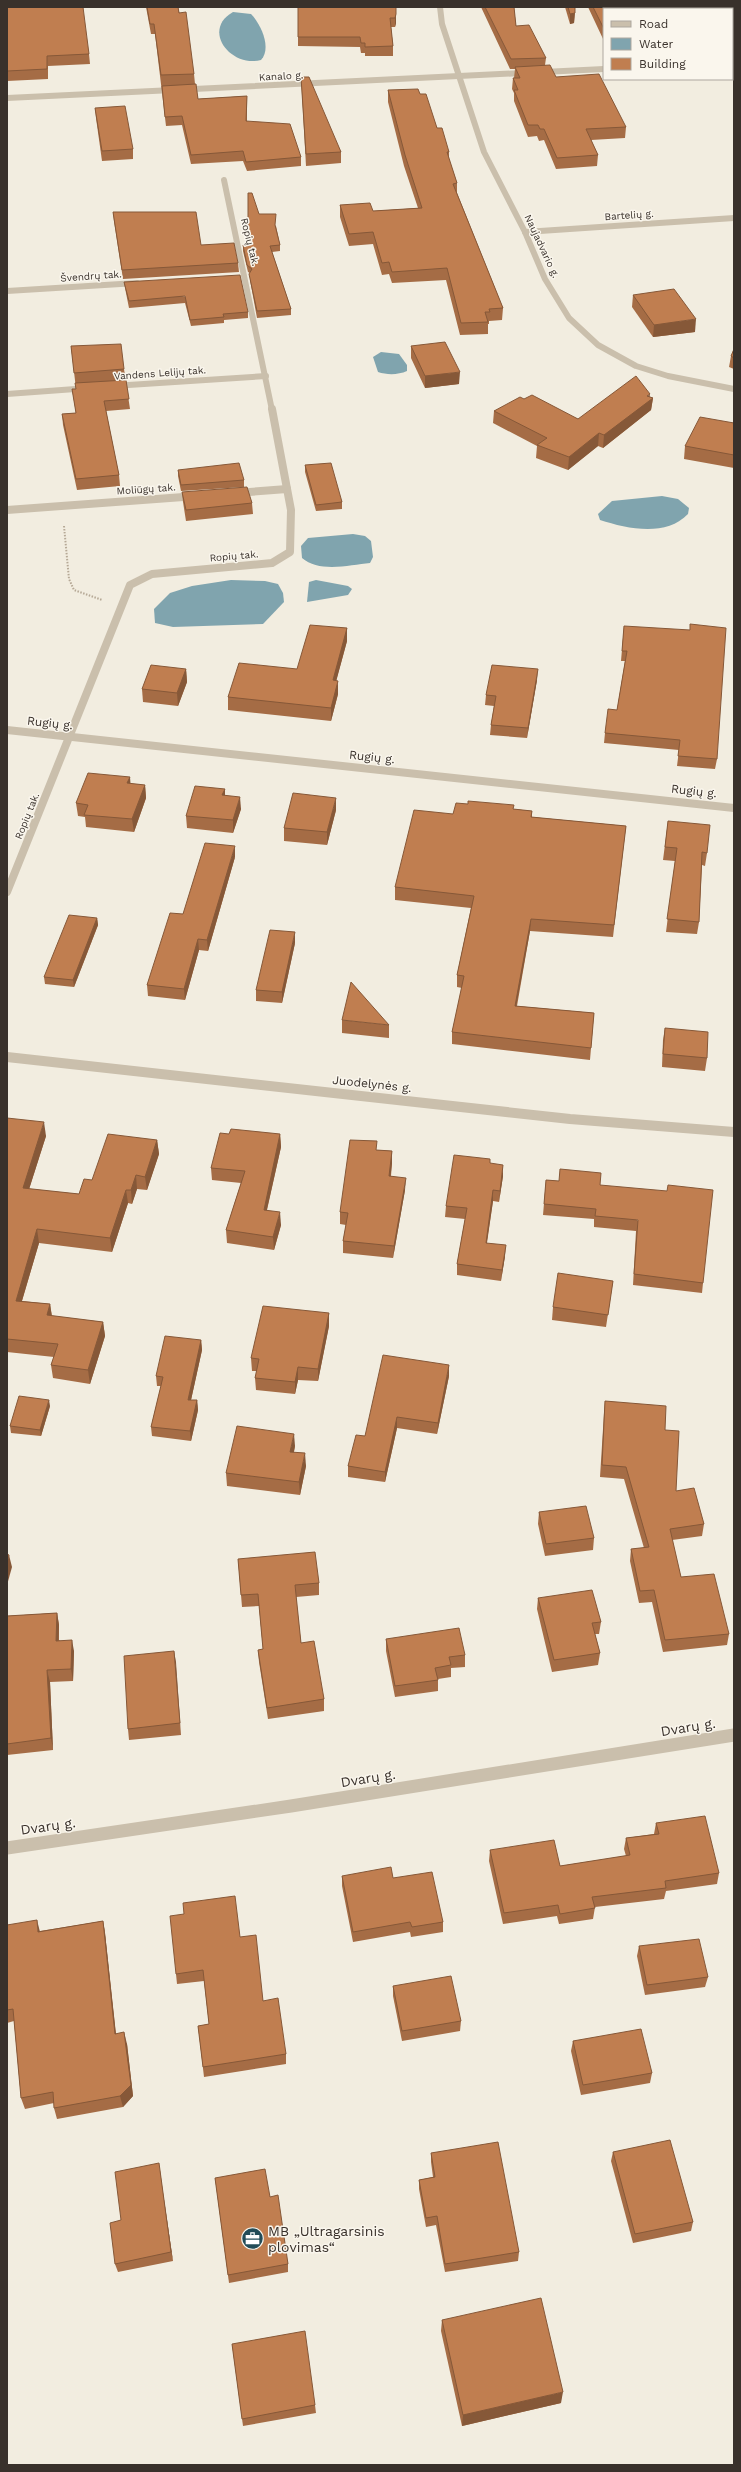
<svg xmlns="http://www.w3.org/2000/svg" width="741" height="2472" font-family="'Work Sans',sans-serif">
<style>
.water{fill:#80a4ae}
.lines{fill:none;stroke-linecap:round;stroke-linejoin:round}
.path{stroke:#b6a996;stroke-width:2;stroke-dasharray:1.5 1.5;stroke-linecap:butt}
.minor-far3{stroke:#cabfac;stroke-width:6}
.minor-far2{stroke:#cabfac;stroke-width:8}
.minor-far1{stroke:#cabfac;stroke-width:10}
.minor{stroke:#cabfac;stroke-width:13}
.wall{fill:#a56c45}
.shaded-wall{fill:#865838}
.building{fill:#c07e50;stroke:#865838}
.labels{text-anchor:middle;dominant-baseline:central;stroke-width:3;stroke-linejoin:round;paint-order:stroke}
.far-street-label{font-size:10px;fill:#39312b;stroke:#faf6ed}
.street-label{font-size:12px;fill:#39312b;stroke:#faf6ed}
.near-street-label{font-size:14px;fill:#39312b;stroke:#faf6ed}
.near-poi-label{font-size:14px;fill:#39312b;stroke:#faf6ed;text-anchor:start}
</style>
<rect width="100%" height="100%" fill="#f2ede0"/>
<g class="water">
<path d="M233 12 251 14C261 24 272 48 261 60 231 68 201 30 233 12Z"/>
<path d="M381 352 399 354 407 365V371C398 375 387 375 378 372L373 357Z"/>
<path d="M662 496 678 499 689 508 688 514C666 537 628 529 600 520L598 514 612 501Z"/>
<path d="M353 534 365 536 371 541 373 557 370 563C350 565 319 573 302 558L301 546 308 538Z"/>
<path d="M231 580 265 581 278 584 283 593 284 602 263 624 173 627 155 623 154 609 170 593 192 586Z"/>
<path d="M316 580 348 586 352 589 348 595 307 602 309 582Z"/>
</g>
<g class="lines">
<path class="path" d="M64 526 69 579 74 590 102 600"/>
<g class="minor-far3">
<path d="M440 7 442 24 484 152 525 232 545 279 569 318 598 345 636 366 668 376 734 389"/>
<path d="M732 62H734"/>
<path d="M7 98 604 69"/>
<path d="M224 180 272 410"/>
<path d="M525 232 734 218"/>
<path d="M7 291 137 283"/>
<path d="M113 386 266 376"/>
<path d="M7 394 89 388"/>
</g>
<g class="minor-far2">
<path d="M236 493 287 489"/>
<path d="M7 510 197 496"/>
<path d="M7 730 734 808"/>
<path d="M7 892 130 585 152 574 272 563 290 552 291 510 272 409"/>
</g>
<path class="minor-far1" d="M7 1057 570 1119 734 1132"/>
<path class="minor" d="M7 1848 291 1806 734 1735"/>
</g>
<g class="wall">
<path d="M7 7 89 54 90 64 48 66V79L7 81Z"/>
<path d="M146 7H178L194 74 195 84 198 99 247 96V121L301 157V166L247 171 243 161 191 164 182 125 166 126 155 34H151Z"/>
<path d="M298 7H396V23L395 27H391L393 46V56H365V53H361L360 47 298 46Z"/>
<path d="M481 7H514L516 26 546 58 545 65 556 77 626 127 625 138 591 140 598 155 597 166 556 169 544 140 539 141 537 136 528 137 514 101V93L512 89 513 78H514L515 69H510Z"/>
<path d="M565 7H575L574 23 570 24Z"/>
<path d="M588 7H734V46L732 43V9H604V41Z"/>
<path d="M301 77 341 152V163L306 166Z"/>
<path d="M388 90 420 94 449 152V159L457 183V193L503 308 502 320 489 321V324H488V334L460 335 446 280 392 283 389 274 382 275 373 244 349 246 340 217V205L373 211 418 208 404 166 388 102Z"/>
<path d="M95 108 133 149V159L102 161 96 118Z"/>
<path d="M113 212 201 245 238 263 239 272 123 279 114 221Z"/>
<path d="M259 214 276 226 280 245V251L272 252 291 309V315L257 318 250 280V273L248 272 243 251V245H248Z"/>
<path d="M124 282 248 312V318L224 320V323L191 326 185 303 129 308 125 288Z"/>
<path d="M633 295 695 332 653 337 632 307Z"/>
<path d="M71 346 124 369 130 409 106 411 119 475 120 486 77 490 63 425 62 414 76 413 72 389H76Z"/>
<path d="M411 346 459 384 425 388 411 358Z"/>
<path d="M734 349V369L729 367 731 356Z"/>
<path d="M650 397 653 398 651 410 603 448 598 446 568 470 536 458 537 446 493 423 494 411 524 399 578 419Z"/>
<path d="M734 423V468L684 459 685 446Z"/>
<path d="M305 465 342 502V509L316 511 305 472Z"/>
<path d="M178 470 244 480V487L181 491 178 476Z"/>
<path d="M182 492 252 503 253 514 186 521 183 502Z"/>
<path d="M624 626 717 759 715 769 677 766 679 750 604 743 605 733 617 710 625 661H621Z"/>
<path d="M347 628V641L336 681 338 694 331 721 228 710V697L297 669Z"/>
<path d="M186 669 187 682 178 706 143 702 142 689Z"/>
<path d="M537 680 527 738 490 735 491 725 494 706 485 705 486 695Z"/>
<path d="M130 777V784L145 785 146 798 134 832 86 827 85 817 78 816 76 803Z"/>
<path d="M225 789V795L241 809 233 833 187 828 186 816Z"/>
<path d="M513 809 532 811V817L626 826 613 937 530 931 517 1006 594 1013 590 1060 452 1044V1032L462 988 457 987V975L471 908 395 900V887L453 814Z"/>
<path d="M336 810 327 845 284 841V828Z"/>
<path d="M668 821 707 853 705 866 702 865 699 922 697 934 666 932 675 861 663 860Z"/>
<path d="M235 857 208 951 199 950 185 1000 148 996 147 985 183 914Z"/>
<path d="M97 918 98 925 74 987 45 984 44 977Z"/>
<path d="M295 943 282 1003 256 1001V990Z"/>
<path d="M342 1020 389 1025V1038L342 1033Z"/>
<path d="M665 1028 707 1058 705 1071 662 1067 663 1040Z"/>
<path d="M7 1118 46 1136 29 1189 79 1194 92 1180 157 1140 159 1154 147 1190 137 1189 132 1204 128 1203 112 1252 39 1243 22 1301 50 1304 52 1316 103 1322 105 1336 90 1384 53 1378 51 1365 54 1357 7 1352Z"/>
<path d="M229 1134H280L281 1147 267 1210 281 1225 274 1250 227 1243 226 1230 241 1183 212 1180 211 1168Z"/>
<path d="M377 1150 392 1151V1163L391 1176 405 1190 393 1258 343 1253V1241L346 1225 340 1224V1212Z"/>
<path d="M490 1163 503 1176 499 1202 493 1201 487 1243 505 1256 501 1281 457 1275V1264L465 1219 445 1217 446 1206Z"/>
<path d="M546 1180 600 1185 703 1283 702 1293 633 1285 636 1231 594 1227V1219L543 1215Z"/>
<path d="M613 1281 606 1327 552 1320 553 1307Z"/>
<path d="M329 1313V1326L318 1381 298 1380 295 1394 256 1390 255 1378 257 1371H252L251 1358Z"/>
<path d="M201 1340 202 1350 191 1400H197L198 1410 191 1441 152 1436 151 1427 161 1386H157L156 1376Z"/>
<path d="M449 1376 437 1434 397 1428 385 1482 348 1477V1466L365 1436Z"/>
<path d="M605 1401 665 1430 676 1491 704 1524 702 1536 672 1540 681 1577 729 1634 727 1645 663 1652 652 1602 639 1603 630 1561 631 1549 644 1548 624 1479 600 1477 604 1413Z"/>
<path d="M50 1406 41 1436 11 1433 10 1426Z"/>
<path d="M295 1446 294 1452 306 1466 300 1495 227 1486 226 1473Z"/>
<path d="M539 1512 594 1538 593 1550 545 1556 538 1524Z"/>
<path d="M238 1559 319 1583V1595L296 1597 301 1643 324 1699V1711L268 1719 259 1662 258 1650 263 1649 259 1606 242 1607Z"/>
<path d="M538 1598 601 1622 599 1634H595L600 1653 598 1665 552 1672 537 1609Z"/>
<path d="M57 1613 59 1625V1640L74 1651 73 1681 50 1682 53 1750 7 1755V1616Z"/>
<path d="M386 1639 465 1655V1667L451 1668V1677L438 1679V1691L395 1697 386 1651Z"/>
<path d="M174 1651 181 1735 129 1740 128 1729Z"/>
<path d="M656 1823 719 1873 717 1884 666 1891 664 1899 595 1907 593 1919 559 1924 557 1916 503 1924 489 1861 490 1850 560 1866 626 1856 624 1849 626 1838 654 1834Z"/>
<path d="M342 1876 393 1878 443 1922V1932L411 1937 410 1932 353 1942 342 1886Z"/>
<path d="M103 1921 105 1933 116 2034 127 2044 133 2096 123 2107 57 2119 54 2108V2103L25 2109 21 2098 14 2021 7 2023V1925L40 1931Z"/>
<path d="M240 1937 263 2001 286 2054V2064L204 2077 198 2026 209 2024 204 1981 177 1984 176 1974Z"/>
<path d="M639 1946 708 1977 705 1987 645 1995 637 1956Z"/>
<path d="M393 1986 461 2021 460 2031 402 2041 393 1996Z"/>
<path d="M573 2041 652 2073 650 2083 581 2095 571 2051Z"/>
<path d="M613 2152 693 2222 691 2231 633 2243 611 2161Z"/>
<path d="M431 2153 519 2252 518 2261 445 2272 436 2225 426 2227 419 2189V2180L433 2177 431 2162Z"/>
<path d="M160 2172 173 2261 118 2272 115 2264 121 2220Z"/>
<path d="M215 2178 270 2197 288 2264V2272L229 2283Z"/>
<path d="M442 2320 561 2403 462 2426 441 2331Z"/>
<path d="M232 2344 315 2405 316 2413 243 2426Z"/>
</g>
<g class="shaded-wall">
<path d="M575 13 574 23 570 24V14Z"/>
<path d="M396 14V23L395 27V18Z"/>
<path d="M696 319 695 332 653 337 654 325Z"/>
<path d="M460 372 459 384 425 388V376Z"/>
<path d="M650 394 649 401 653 398 651 410 603 448 604 435Z"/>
<path d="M599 433 598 446 568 470 569 457Z"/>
<path d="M347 628V641L333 693V680Z"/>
<path d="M186 669 187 682 178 706 177 693Z"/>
<path d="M538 669 537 680 527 738 528 728Z"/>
<path d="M338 681V694L331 721V708Z"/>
<path d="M130 777 131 790 127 783Z"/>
<path d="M145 785 146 798 134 832 132 819Z"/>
<path d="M225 789V801L222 795Z"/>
<path d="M240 797 241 809 233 833V820Z"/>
<path d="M336 798V810L327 845V832Z"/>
<path d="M235 846V857L208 951 207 940Z"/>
<path d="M97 918 98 925 74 987 73 980Z"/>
<path d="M531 919 530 931 514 1018 515 1006Z"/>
<path d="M295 932V943L282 1003V992Z"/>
<path d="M198 939 199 950 185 1000 184 989Z"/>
<path d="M44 1122 46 1136 25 1202 23 1188Z"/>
<path d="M280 1134 281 1147 264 1222V1210Z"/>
<path d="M157 1140 159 1154 147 1190 145 1177Z"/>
<path d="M392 1151V1163L389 1188V1176Z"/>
<path d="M503 1165V1176L499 1202 500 1191Z"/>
<path d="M136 1175 137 1189 132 1204 131 1190Z"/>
<path d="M406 1178 405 1190 393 1258 394 1246Z"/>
<path d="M126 1190 128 1203 112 1252 110 1238Z"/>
<path d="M493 1190V1201L485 1254 486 1243Z"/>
<path d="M280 1212 281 1225 274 1250 273 1237Z"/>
<path d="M37 1229 39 1243 18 1314 16 1301Z"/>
<path d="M506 1245 505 1256 501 1281 502 1270Z"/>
<path d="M50 1304 52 1318 47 1315Z"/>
<path d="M329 1313V1326L318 1381V1369Z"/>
<path d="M103 1322 105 1336 90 1384 88 1370Z"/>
<path d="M201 1340 202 1350 189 1409 188 1400Z"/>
<path d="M449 1365V1376L437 1434 438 1423Z"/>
<path d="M298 1367V1380L295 1394V1382Z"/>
<path d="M49 1400 50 1406 41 1436 40 1430Z"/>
<path d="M197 1400 198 1410 191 1441 190 1431Z"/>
<path d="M397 1417V1428L385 1482V1472Z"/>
<path d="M294 1434 295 1446 291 1464 290 1452Z"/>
<path d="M305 1453 306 1466 300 1495 299 1482Z"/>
<path d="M9 1555 12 1567 7 1585V1563Z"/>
<path d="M57 1613 59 1625 58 1652 56 1641Z"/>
<path d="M72 1640 74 1651 73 1681 71 1669Z"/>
<path d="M174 1651 176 1662 181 1735Z"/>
<path d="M47 1670 50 1682 53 1750 51 1738Z"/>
<path d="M37 1920 40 1932H38Z"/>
<path d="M103 1921 105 1933 117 2045 115 2034Z"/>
<path d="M124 2032 127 2044 133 2096 123 2107 120 2096Z"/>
<path d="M159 2163 160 2172 173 2261 171 2252Z"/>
<path d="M563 2392 561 2403 462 2426 463 2415Z"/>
</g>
<g class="building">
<path d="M7 7H83L89 54 47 56V69L7 71Z"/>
<path d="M147 7H178L179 13 186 12 194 74 161 75 154 24H150Z"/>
<path d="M298 7H396V14L395 18H390L393 46 365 47V43H361L360 37H298Z"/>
<path d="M485 7H514L516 26 529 25 546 58 511 59Z"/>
<path d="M568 7H575V13L570 14Z"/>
<path d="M593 7H734V33H732V9H604V29Z"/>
<path d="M550 65 556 77 599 74 626 127 586 129 598 155 557 158 544 129H540L538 125H528L514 90H518L513 78H520L515 67Z"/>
<path d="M301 77H309L341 152 306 154Z"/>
<path d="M196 84 198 99 247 96 246 121 290 124 301 157 246 162 243 151 191 155 182 116 165 117 162 86Z"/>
<path d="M418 89 420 94H426L437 128H442L449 152H447L457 183 453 184 503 308 489 309 490 312H485L488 322 461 323 447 268 392 272 389 262 382 263 373 232 349 234 340 205 370 203 373 211 422 208 405 155 388 90Z"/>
<path d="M125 106 133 149 102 151 95 108Z"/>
<path d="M248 193H252L259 214H276L275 225 280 245 270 246 291 309 257 311 249 274 252 269 247 265 243 245H248Z"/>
<path d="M113 212H196L201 245 234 243 238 263 122 270Z"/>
<path d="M240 275 248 312 223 314 224 317 190 320 185 296 129 301 124 282Z"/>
<path d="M674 289 696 319 654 325 633 295Z"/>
<path d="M445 342 460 372 425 376 411 346Z"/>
<path d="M121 344 124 369 74 373 71 346Z"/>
<path d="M734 349V358L731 356Z"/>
<path d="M636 376 650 394 647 396 653 398 604 435 599 433 569 457 537 445 547 438 494 411 520 397 524 399 532 395 578 419Z"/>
<path d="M126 380 129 399 104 401 119 475 76 479 62 414 76 413 72 389H76L75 383Z"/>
<path d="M700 417 734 423V455L685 446Z"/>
<path d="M239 463 244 480 181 485 178 470Z"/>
<path d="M331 463 342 502 316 505 305 465Z"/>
<path d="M247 487 252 503 186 510 182 492Z"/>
<path d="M690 624 726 628 717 759 678 756 680 740 605 733 608 709 617 710 627 651H622L624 626 690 630Z"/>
<path d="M310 625 347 628 333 680 338 681 331 708 228 697 239 663 297 669Z"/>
<path d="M151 665 186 669 177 693 142 689Z"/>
<path d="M492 665 538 669 528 728 491 725 496 696 486 695Z"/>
<path d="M88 773 130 777 127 783 145 785 132 819 84 815 88 805 76 803Z"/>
<path d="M195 786 225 789 222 795 240 797 233 820 186 816Z"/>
<path d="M293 793 336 798 327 832 284 828Z"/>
<path d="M468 801 514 805 513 809 532 811 531 817 626 826 614 925 531 919 515 1006 594 1013 591 1048 452 1032 464 976 457 975 474 896 395 887 414 810 453 814 456 803 468 804Z"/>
<path d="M668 821 710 825 707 853 702 852 699 922 667 919 677 848 665 847Z"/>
<path d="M205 843 235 846 207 940 198 939 184 989 147 985 170 913 183 914Z"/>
<path d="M69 915 97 918 73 980 44 977Z"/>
<path d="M270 930 295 932 282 992 256 990Z"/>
<path d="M351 982 389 1025 342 1020Z"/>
<path d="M665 1028 708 1032 707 1058 663 1054Z"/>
<path d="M7 1118 44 1122 23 1188 79 1194 84 1179 92 1180 108 1134 157 1140 145 1177 136 1175 131 1190H126L110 1238 37 1229 16 1301 50 1304 47 1315 103 1322 88 1370 51 1365 58 1344 7 1339Z"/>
<path d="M231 1129 280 1134 264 1210 280 1212 273 1237 226 1230 245 1171 211 1168 220 1133 229 1134Z"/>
<path d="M350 1140 377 1141 376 1150 392 1151 389 1176 406 1178 394 1246 343 1241 348 1213 340 1212Z"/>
<path d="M454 1155 490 1159V1163L503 1165 500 1191 493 1190 486 1243 506 1245 502 1270 457 1264 467 1208 446 1206Z"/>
<path d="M560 1169 601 1173 600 1185 667 1191 668 1185 713 1190 703 1283 634 1274 638 1220 595 1216 596 1209 544 1204 546 1180 559 1181Z"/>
<path d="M558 1273 613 1281 608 1315 553 1307Z"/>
<path d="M263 1306 329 1313 318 1369 298 1367 295 1382 255 1378 259 1359 251 1358Z"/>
<path d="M165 1336 201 1340 188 1400H197L190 1431 151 1427 163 1377 156 1376Z"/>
<path d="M383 1355 449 1365 438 1423 397 1417 385 1472 348 1466 356 1435 365 1436Z"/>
<path d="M19 1396 49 1400 40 1430 10 1426Z"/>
<path d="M605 1401 666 1406 665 1430 679 1431 676 1491 694 1488 704 1524 670 1529 681 1577 714 1574 729 1634 665 1640 654 1590 640 1591 631 1549 649 1547 626 1467 602 1465Z"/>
<path d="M237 1426 294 1434 290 1452 305 1453 299 1482 226 1473Z"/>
<path d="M586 1506 594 1538 546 1544 539 1512Z"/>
<path d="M315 1552 319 1583 295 1585 301 1643 314 1641 324 1699 267 1708 258 1650 263 1649 258 1594 241 1595 238 1559Z"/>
<path d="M7 1554 9 1555 7 1563Z"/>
<path d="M592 1590 601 1622 592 1623 600 1653 554 1660 538 1598Z"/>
<path d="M57 1613 56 1641 72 1640 71 1669 47 1670 51 1738 7 1744V1616Z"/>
<path d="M459 1628 465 1655 449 1657 451 1665 435 1668 438 1680 395 1686 386 1639Z"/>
<path d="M174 1651 180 1723 128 1729 124 1656Z"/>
<path d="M705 1816 719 1873 665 1881 666 1888 592 1897 595 1908 560 1914 558 1905 504 1913 490 1850 554 1840 560 1866 630 1855 626 1838 659 1834 656 1823Z"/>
<path d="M391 1867 393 1878 432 1872 443 1922 412 1927 410 1922 353 1932 342 1876Z"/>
<path d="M235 1896 240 1937 256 1935 263 2001 278 1998 286 2054 203 2067 198 2026 209 2024 203 1970 176 1974 170 1916 184 1914 183 1903Z"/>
<path d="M37 1920 38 1932 103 1921 115 2034 124 2032 131 2085 120 2096 54 2108 53 2092 21 2098 13 2009 7 2010V1925Z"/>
<path d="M699 1939 708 1977 647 1985 639 1946Z"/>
<path d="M451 1976 461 2021 402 2031 393 1986Z"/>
<path d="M641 2029 652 2073 583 2085 573 2041Z"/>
<path d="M670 2140 693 2222 635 2234 613 2152Z"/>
<path d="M498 2142 519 2252 445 2264 437 2216 426 2218 419 2180 435 2177 431 2153Z"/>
<path d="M159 2163 171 2252 115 2264 110 2223 121 2220 115 2172Z"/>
<path d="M265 2169 270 2197 278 2195 288 2264 228 2275 215 2178Z"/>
<path d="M541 2298 563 2392 463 2415 442 2320Z"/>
<path d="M305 2331 315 2405 242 2419 232 2344Z"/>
</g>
<defs>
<symbol id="office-disc" viewBox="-11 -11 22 22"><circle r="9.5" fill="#224c58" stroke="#faf6ed"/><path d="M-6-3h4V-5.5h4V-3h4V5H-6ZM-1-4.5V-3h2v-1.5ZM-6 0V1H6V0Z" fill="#fff"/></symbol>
</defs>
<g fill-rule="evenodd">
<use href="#office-disc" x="240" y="2226" width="25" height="25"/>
</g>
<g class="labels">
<g class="far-street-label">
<text transform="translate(281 76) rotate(-3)">Kanalo g.</text>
<text transform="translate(629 215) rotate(-4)">Bartelių g.</text>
<text transform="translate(250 242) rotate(76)">Ropių tak.</text>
<text transform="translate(542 246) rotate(65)">Naujadvario g.</text>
<text transform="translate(91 276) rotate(-4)">Švendrų tak.</text>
<text transform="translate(160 373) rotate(-4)">Vandens Lelijų tak.</text>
<text transform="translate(146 489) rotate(-4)">Moliūgų tak.</text>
<text transform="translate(234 556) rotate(-5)">Ropių tak.</text>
<text transform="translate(27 816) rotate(-68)">Ropių tak.</text>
</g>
<g class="street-label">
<text transform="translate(50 723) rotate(6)">Rugių g.</text>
<text transform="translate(372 757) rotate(6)">Rugių g.</text>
<text transform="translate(694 791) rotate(6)">Rugių g.</text>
<text transform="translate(372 1084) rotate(6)">Juodelynės g.</text>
</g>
<g class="near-street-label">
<text transform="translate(688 1727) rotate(-9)">Dvarų g.</text>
<text transform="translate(368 1778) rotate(-9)">Dvarų g.</text>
<text transform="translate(48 1826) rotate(-8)">Dvarų g.</text>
</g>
<g class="near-poi-label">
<text x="268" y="2231">MB „Ultragarsinis<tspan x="268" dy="16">plovimas“</tspan></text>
</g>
</g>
<rect width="741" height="2472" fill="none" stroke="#39312b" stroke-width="16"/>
<rect x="603" y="8" width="130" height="72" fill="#faf6ed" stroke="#ada79f"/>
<rect x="611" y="21" width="20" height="6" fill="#cabfac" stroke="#ada79f"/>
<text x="639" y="28" font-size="12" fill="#39312b">Road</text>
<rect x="611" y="38" width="20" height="12" fill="#80a4ae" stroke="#ada79f"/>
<text x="639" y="48" font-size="12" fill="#39312b">Water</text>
<rect x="611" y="58" width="20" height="12" fill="#c07e50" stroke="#ada79f"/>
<text x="639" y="68" font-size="12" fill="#39312b">Building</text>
</svg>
